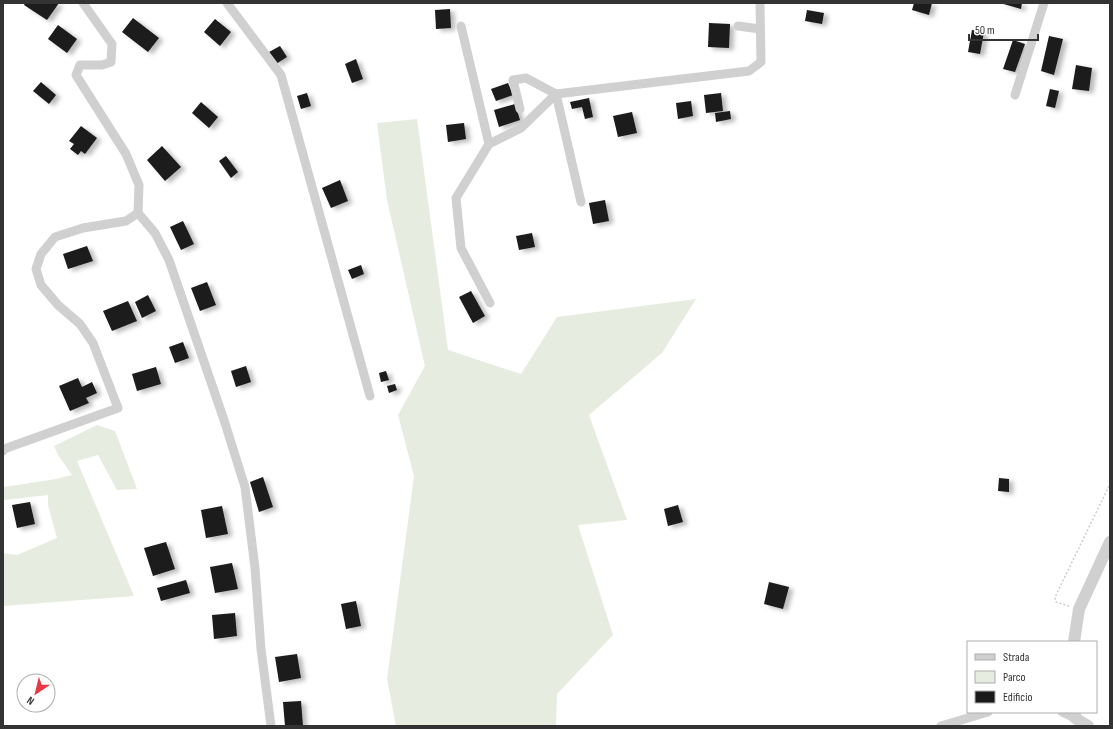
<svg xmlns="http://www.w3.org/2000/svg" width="1113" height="729" font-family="'Sofia Sans Condensed',sans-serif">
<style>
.green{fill:#e6ecdf}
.building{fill:#1a1a1a;filter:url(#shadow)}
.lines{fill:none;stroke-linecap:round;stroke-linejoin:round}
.path{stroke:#cdcdcd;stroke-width:1.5;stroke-dasharray:2 2;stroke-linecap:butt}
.minor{stroke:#d0d0d0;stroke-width:9}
.tertiary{stroke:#d0d0d0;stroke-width:12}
</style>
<defs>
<filter id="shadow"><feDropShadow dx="4.5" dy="2.5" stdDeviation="2" flood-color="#0004"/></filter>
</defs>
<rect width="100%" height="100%" fill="#fff"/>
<g class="green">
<path d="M417 119 448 350 521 374 557 317 696 299 662 353 589 415 627 520 578 525 613 635 557 694 556 726H396L387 679 414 476 398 415 425 366 387 200 377 123Z"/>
<path d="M97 425 115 431 137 489 117 490 98 455 77 461 134 596 3 606V553L17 555 57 538 48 505V495L4 500V487L56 479 72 475 58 455 54 446Z"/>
</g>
<g class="building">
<path d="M25 3H59L47 20 24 5Z"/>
<path d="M914 3H932L929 15 912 10Z"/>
<path d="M1000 3H1022L1021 9Z"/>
<path d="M450 9 451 28 436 29 435 10Z"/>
<path d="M807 10 824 13 822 24 805 21Z"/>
<path d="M133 18 159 38 148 52 122 32Z"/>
<path d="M215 19 231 32 220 46 204 32Z"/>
<path d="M709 23 730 24 729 48 708 47Z"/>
<path d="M58 25 77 39 67 53 48 39Z"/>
<path d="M972 30 984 32 980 54 968 52Z"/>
<path d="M1049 36 1063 39 1054 75 1041 71Z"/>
<path d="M1013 40 1025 44 1015 72 1003 69Z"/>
<path d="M280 46 287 57 276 64 269 52Z"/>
<path d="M356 59 363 79 352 83 345 64Z"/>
<path d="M1076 65 1092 68 1089 91 1072 89Z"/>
<path d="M41 82 56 95 49 104 33 91Z"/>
<path d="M508 83 513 95 496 101 491 89Z"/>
<path d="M1050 89 1059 91 1055 108 1046 106Z"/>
<path d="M307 93 311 106 301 109 297 96Z"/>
<path d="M721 93 723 111 706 113 704 95Z"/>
<path d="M589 98 593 117 585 119 582 107 572 109 570 102Z"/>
<path d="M691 101 693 116 678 119 676 103Z"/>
<path d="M201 102 218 117 209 128 192 113Z"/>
<path d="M515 104 520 120 499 127 494 110Z"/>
<path d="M730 111 731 119 716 122 715 113Z"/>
<path d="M632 112 637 133 618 137 613 116Z"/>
<path d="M464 123 466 139 448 142 446 125Z"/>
<path d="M81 126 97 138 85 154 81 151 78 155 70 149 74 144 69 141Z"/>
<path d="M162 146 181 167 165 181 147 160Z"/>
<path d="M226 156 238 172 231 178 219 161Z"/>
<path d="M340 180 348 201 331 208 322 188Z"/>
<path d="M605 200 609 221 593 224 589 203Z"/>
<path d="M183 221 194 244 181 250 170 227Z"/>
<path d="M532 233 535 247 519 250 516 236Z"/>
<path d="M87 246 93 261 68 269 63 254Z"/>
<path d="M361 265 364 274 352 279 348 270Z"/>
<path d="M207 282 216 305 200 311 191 288Z"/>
<path d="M471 291 485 316 473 323 459 297Z"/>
<path d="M148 295 156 311 142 318 135 302Z"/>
<path d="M128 301 137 321 112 331 103 311Z"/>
<path d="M183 342 189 358 175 363 169 347Z"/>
<path d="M246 366 251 382 236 387 231 371Z"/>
<path d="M156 367 161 384 137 391 132 374Z"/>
<path d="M386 371 389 380 381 382 379 373Z"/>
<path d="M78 378 82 387 92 382 97 393 86 398 89 403 70 411 59 386Z"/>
<path d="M395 384 397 390 389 393 387 386Z"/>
<path d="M263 477 273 507 259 512 250 482Z"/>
<path d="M999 478 1009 479V492L998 491Z"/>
<path d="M30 502 35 524 17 528 12 505Z"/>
<path d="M678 505 683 522 668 526 664 509Z"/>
<path d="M222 506 228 534 206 538 201 510Z"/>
<path d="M166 542 175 569 153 576 144 548Z"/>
<path d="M232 563 238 589 215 593 210 567Z"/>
<path d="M186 580 190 593 161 601 157 588Z"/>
<path d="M769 582 789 587 783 609 764 604Z"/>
<path d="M356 601 361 626 346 629 341 604Z"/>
<path d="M235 613 237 636 214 639 212 615Z"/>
<path d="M297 654 301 678 279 682 275 657Z"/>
<path d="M301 701 303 726H285L283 702Z"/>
</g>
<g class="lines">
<path class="path" d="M1069 606 1056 602 1055 599 1056 595 1110 484"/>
<g class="minor">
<path d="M227 3 281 75 370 396"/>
<path d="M461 26 489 144 521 128 556 94 526 78 513 80 520 109"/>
<path d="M738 26 760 29"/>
<path d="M1015 95 1044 3"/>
<path d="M489 144 456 198 461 248 490 303"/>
<path d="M581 202 556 94 749 71 761 62 760 3"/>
<path d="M138 213 155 233 169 260 224 420 245 487 255 568 261 649 271 726"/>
<path d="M3 451 4 449 118 408 93 343 80 324 58 305 41 285 36 269 41 254 55 237 83 228 126 221 138 213 139 185 126 154 76 75 80 65H102L111 62 112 44 83 3"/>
<path d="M1062 712 1075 718"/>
<path d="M941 726 988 712"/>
</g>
<g class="tertiary">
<path d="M1074 642 1079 609 1110 542"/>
<path d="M1075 712V718L1088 726"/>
</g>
</g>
<rect width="1113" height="729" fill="none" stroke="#333333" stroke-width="8"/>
<rect x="967" y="641" width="130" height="72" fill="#ffffff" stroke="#adadad"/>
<rect x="975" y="654" width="20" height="6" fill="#d0d0d0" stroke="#adadad"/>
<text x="1003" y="661" font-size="12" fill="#333333">Strada</text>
<rect x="975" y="671" width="20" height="12" fill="#e6ecdf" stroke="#adadad"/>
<text x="1003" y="681" font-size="12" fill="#333333">Parco</text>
<rect x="975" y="691" width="20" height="12" fill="#1a1a1a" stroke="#adadad"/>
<text x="1003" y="701" font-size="12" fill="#333333">Edificio</text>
<g transform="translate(36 693) rotate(215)"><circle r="19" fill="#ffffff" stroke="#adadad"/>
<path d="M0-3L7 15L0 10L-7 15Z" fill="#e63946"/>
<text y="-6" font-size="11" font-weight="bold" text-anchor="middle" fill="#333333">N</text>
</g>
<path d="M969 34v6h69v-6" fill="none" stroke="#333333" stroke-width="2"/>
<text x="975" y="34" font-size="12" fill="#333333" stroke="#ffffff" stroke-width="3" paint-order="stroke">50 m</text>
</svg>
